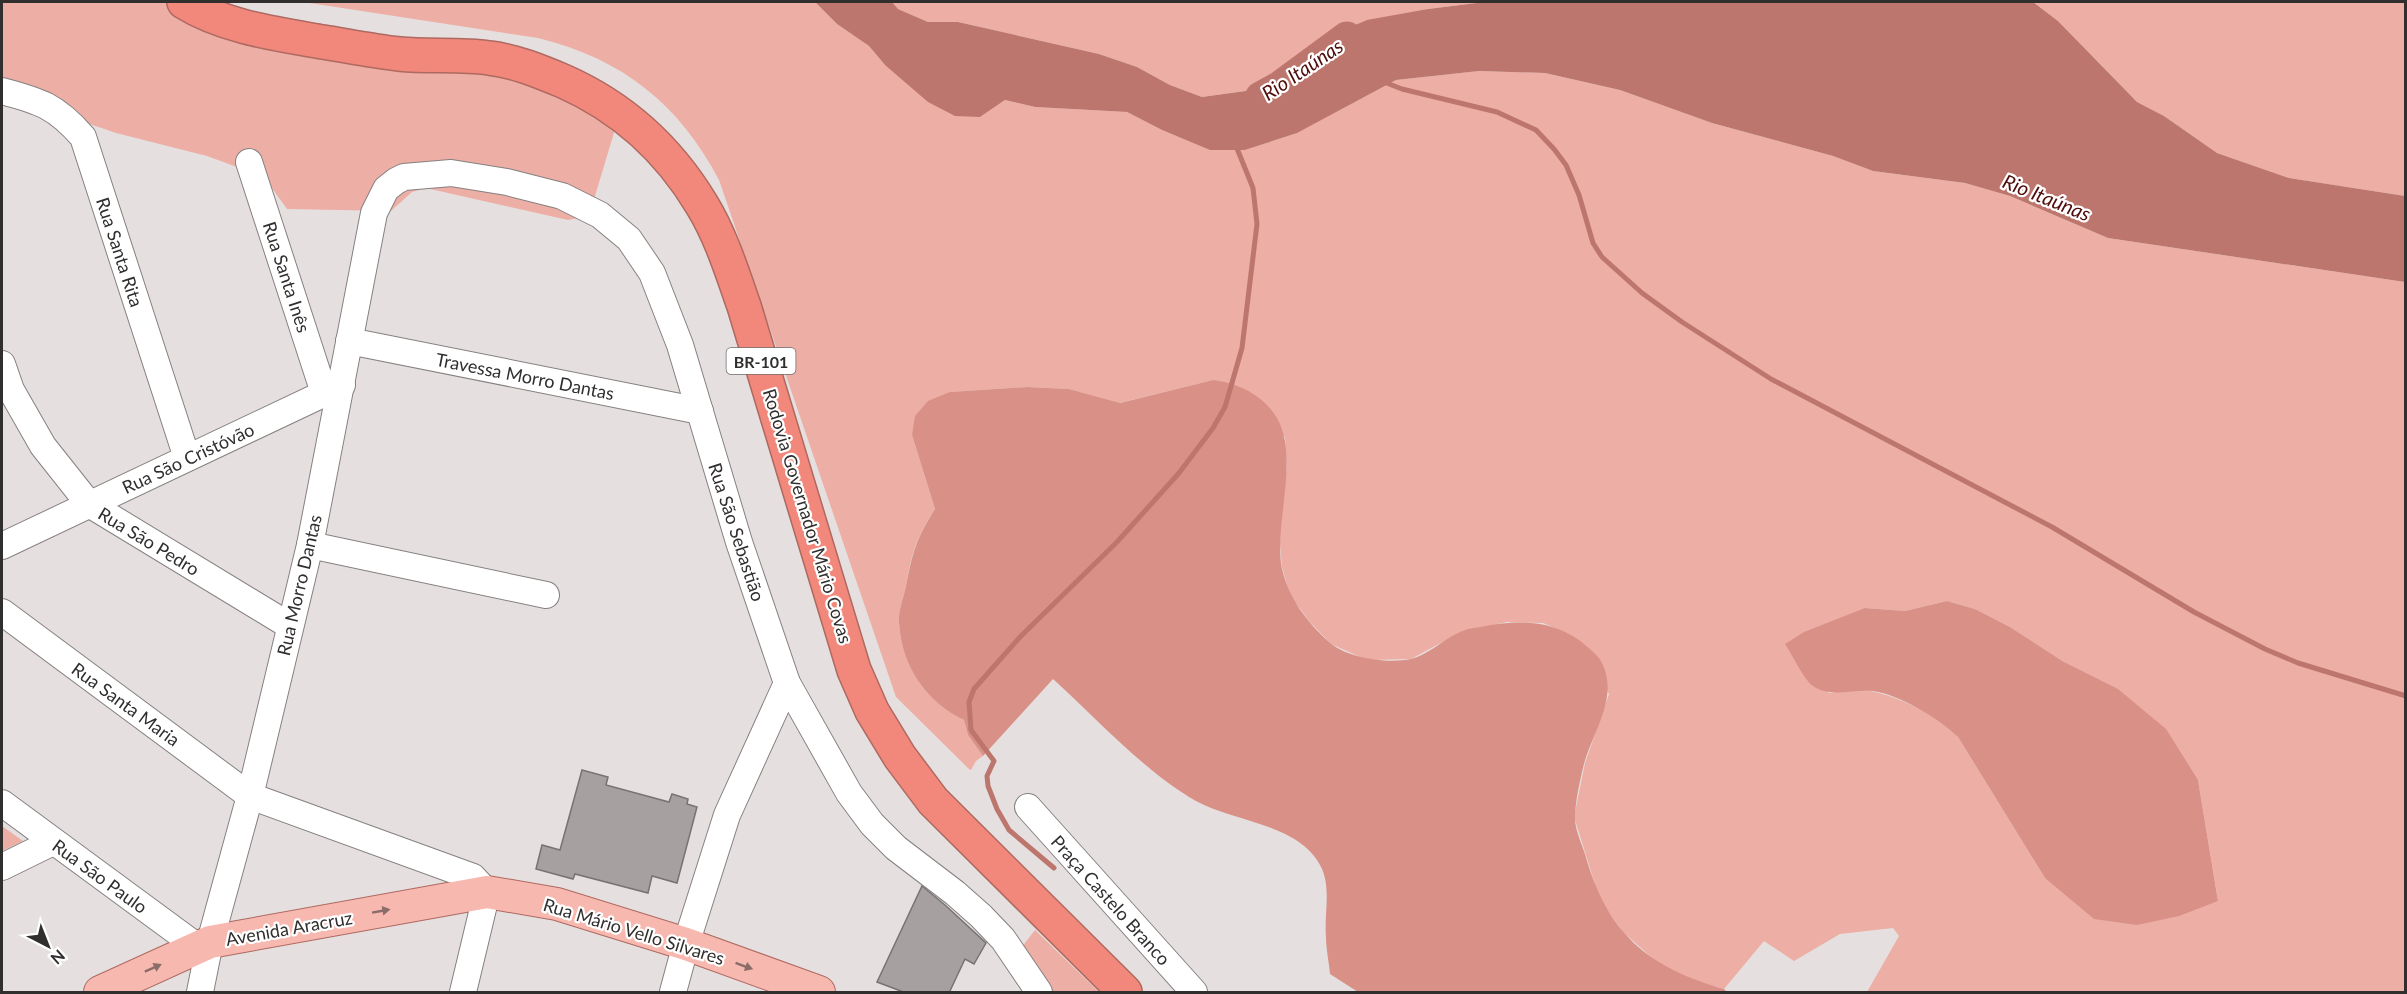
<svg xmlns="http://www.w3.org/2000/svg" width="2407" height="994" font-family="Lato,sans-serif">
<style>
.green{fill:#edaea5;fill-rule:evenodd}
.forest{fill:#d99086}
.water{fill:#bd766d}
.lines{fill:none;stroke-linecap:round;stroke-linejoin:round}
.stream{stroke:#bd766d;stroke-width:5}
.river{stroke:#bd766d;stroke-width:33}
.building{fill:#a6a1a0;stroke:#787373;stroke-width:1.5}
.minor-casing{stroke:#868180;stroke-width:28}
.major-casing{stroke:#ae6960;stroke-width:34}
.highway-casing{stroke:#ae6960;stroke-width:36}
.minor{stroke:#fff;stroke-width:26}
.major{stroke:#f7b8b0;stroke-width:32}
.highway{stroke:#f1887b;stroke-width:33}
.oneway{fill:#8a6d68}
.labels{text-anchor:middle;dominant-baseline:central;stroke-width:4.5;stroke-linejoin:round;paint-order:stroke}
.shield{fill:#fff;stroke:#6f6d6d;stroke-width:1.5}
.shield-label{font-size:16px;font-weight:bold;fill:#312f2e}
.street-label{font-size:18px;fill:#312f2e;stroke:#fff}
.water-label{font-size:20px;font-style:italic;fill:#4f0e0b;stroke:#fff}
</style>
<rect width="100%" height="100%" fill="#e5e0df"/>
<g class="green">
<path d="M2 2H171L464 63 563 87 616 126 589 216 568 220 426 188 412 192 391 211 287 209 264 177 207 156 116 133 2 94Z"/>
<path d="M303 2H815L837 24 869 46 885 65 980 117 1005 100 1035 107 1127 112 1162 130 1211 150H1245L1296 133 1396 80 1479 71 1545 73 1620 90 1712 123 1833 156 1873 171 1965 183 2010 196 2108 238 2405 282V992H1867L1899 936 1893 928 1840 934 1794 961 1764 941 1724 989 1694 981 1660 965 1623 932 1600 900 1574 817 1585 763 1609 694 1569 634 1543 623 1507 622 1463 631 1411 659 1367 660 1331 644 1309 621 1290 595 1282 567 1279 533 1287 465 1285 437 1213 380 1119 403 1069 389 1027 387 950 392 912 435 935 509C916 538 912 552 906 586 904 597 898 610 899 622 901 664 926 702 964 720L968 735 983 756 976 761 971 770 969 769 896 697 719 180C679 104 623 59 538 38ZM1947 601 1975 609 2010 627 2064 662 2198 780 2218 900 2045 878 1958 737C1936 716 1905 699 1875 692 1860 688 1843 691 1828 693L1865 608 1905 611Z"/>
<path d="M892 2H1485L1428 9 1330 36 1305 70 1253 90 1202 97 1170 85 1137 67 1099 54 958 22H928L898 9Z"/>
<path d="M2033 2H2405V196L2289 178 2217 153 2164 116 2137 102 2058 21Z"/>
<path d="M2 826 23 841 2 851Z"/>
<path d="M1035 930 1099 992H1049L1021 948Z"/>
</g>
<g class="forest">
<path d="M1213 380C1234 383 1252 390 1267 405 1307 444 1272 519 1282 569 1289 598 1306 621 1328 641 1345 658 1388 664 1411 659 1428 655 1444 639 1460 632 1468 628 1477 628 1485 626 1518 620 1550 620 1579 640 1586 646 1596 653 1601 661 1620 696 1593 731 1584 764 1580 780 1576 798 1575 815 1574 827 1581 842 1585 854 1607 933 1647 967 1724 989L1727 992H1358L1330 974C1329 962 1326 949 1326 937 1324 915 1331 890 1322 869 1302 824 1234 822 1196 801 1145 772 1097 719 1053 679L983 756 968 735 964 720C926 702 901 665 899 622 898 610 904 597 906 586 913 551 916 539 935 509L912 435 915 416 928 401 950 392 1027 387 1069 389 1120 403Z"/>
<path d="M1947 601 1975 609 2010 627 2064 662 2118 689 2166 729 2198 780 2218 901 2179 916 2137 925 2094 919 2045 878 1958 737C1938 718 1900 695 1873 691 1853 689 1830 698 1813 686 1804 680 1792 654 1785 644L1804 632 1865 608 1905 611Z"/>
</g>
<path class="water" d="M815 2H892L898 9 928 22H958L1099 54 1137 67 1170 85 1202 97 1253 90 1305 70 1330 36 1367 20 1428 9 1485 2H2033L2058 21 2137 102 2164 116 2217 153 2289 178 2405 196V282L2108 238 2010 196 1965 183 1873 171 1833 156 1712 123 1620 90 1545 73 1479 71 1396 80 1297 133 1245 150H1210L1162 130 1127 112 1035 107 1005 100 980 117 955 116 928 102 885 65 869 46 837 24Z"/>
<g class="lines">
<g class="stream">
<path d="M1384 82 1402 89 1497 112 1536 130 1554 149 1566 165 1579 195 1593 243 1602 257 1642 293 1682 322 1771 379 2052 527 2194 612 2265 649 2298 663 2406 696"/>
<path d="M1054 868 1009 830 997 809 988 786 987 776 994 761 971 730 969 702 974 689 1020 637 1117 542 1179 473 1213 428 1225 407 1242 348 1257 224 1253 188 1236 146"/>
</g>
<path class="river" d="M1261 98 1279 88 1347 38"/>
</g>
<g class="building">
<path d="M582 770 608 777 606 785 669 802 672 794 688 799 687 804 697 807 677 883 652 876 648 893 575 874 573 879 536 869 542 845 560 850Z"/>
<path d="M922 886 945 905 986 943 974 964 965 959 949 993H906L877 982Z"/>
</g>
<g class="lines">
<defs>
<g id="minor">
<path d="M2 91C40 101 56 106 83 137L187 458"/>
<path d="M249 162 324 393"/>
<path d="M349 341 700 411"/>
<path d="M2 364 11 390 43 446 89 504 290 626"/>
<path d="M310 545 546 595"/>
<path d="M2 546 342 385"/>
<path d="M2 612 250 796 473 877 487 892 463 992"/>
<path d="M2 803 199 948"/>
<path d="M1028 807 1194 992"/>
<path d="M2 867 53 842"/>
<path d="M200 992 210 942 250 796 310 545 374 213 386 189 396 181 404 177 451 173 507 182 562 196 600 215 629 239 652 273 680 345 739 542 787 683 849 793 872 824 896 848 955 893 981 916 1003 939 1039 992"/>
<path d="M673 992 686 944 727 815 787 683"/>
</g>
<path id="major" d="M100 992 210 942 487 892 557 904 686 944 819 992"/>
<path id="highway" d="M184 2C224 27 277 34 323 42 348 46 373 51 399 54 429 57 460 54 489 58 515 61 539 71 563 81 622 107 669 150 702 205 721 236 732 272 744 306L854 670 872 711 900 757 933 801 1125 992"/>
</defs>
<use href="#minor" class="minor-casing"/>
<use href="#major" class="major-casing"/>
<use href="#highway" class="highway-casing"/>
<use href="#minor" class="minor"/>
<use href="#major" class="major"/>
<use href="#highway" class="highway"/>
</g>
<defs><path id="oneway-solid" d="M-6-.8H1V-3.2L6.5 0L1 3.2V.8H-6Z" transform="scale(1.5)"/></defs>
<g class="oneway">
<use href="#oneway-solid" transform="translate(381 911) rotate(-10)"/>
<use href="#oneway-solid" transform="translate(744 966) rotate(20)"/>
<use href="#oneway-solid" transform="translate(153 968) rotate(-24)"/>
</g>
<g class="labels">
<rect class="shield" x="726.5" y="348" width="69" height="26" rx="4.5"/>
<g class="shield-label">
<text x="761" y="361">BR-101</text>
</g>
<g class="street-label">
<text transform="translate(120 252) rotate(72)">Rua Santa Rita</text>
<text transform="translate(287 277) rotate(72)">Rua Santa Inês</text>
<text transform="translate(525 376) rotate(11)">Travessa Morro Dantas</text>
<text transform="translate(188 458) rotate(-25)">Rua São Cristóvão</text>
<text transform="translate(808 516) rotate(73)">Rodovia Governador Mário Covas</text>
<text transform="translate(737 532) rotate(72)">Rua São Sebastião</text>
<text transform="translate(149 541) rotate(31)">Rua São Pedro</text>
<text transform="translate(299 585) rotate(-77)">Rua Morro Dantas</text>
<text transform="translate(126 704) rotate(36)">Rua Santa Maria</text>
<text transform="translate(100 876) rotate(36)">Rua São Paulo</text>
<text transform="translate(1111 900) rotate(48)">Praça Castelo Branco</text>
<text transform="translate(289 928) rotate(-10)">Avenida Aracruz</text>
<text transform="translate(634 931) rotate(17)">Rua Mário Vello Silvares</text>
</g>
<g class="water-label">
<text transform="translate(1302 69) rotate(-34)">Rio Itaúnas</text>
<text transform="translate(2047 197) rotate(22)">Rio Itaúnas</text>
</g>
</g>
<rect width="2407" height="994" fill="none" stroke="#312f2e" stroke-width="6"/>
<g transform="translate(48 946) rotate(138)" stroke="#ffffff" stroke-width="4.5" paint-order="stroke">
<path d="M0-4.5L10 22L0 15L-10 22Z" fill="#312f2e"/>
<text y="-9" font-size="16" font-weight="bold" text-anchor="middle" fill="#312f2e">N</text>
</g>
</svg>
